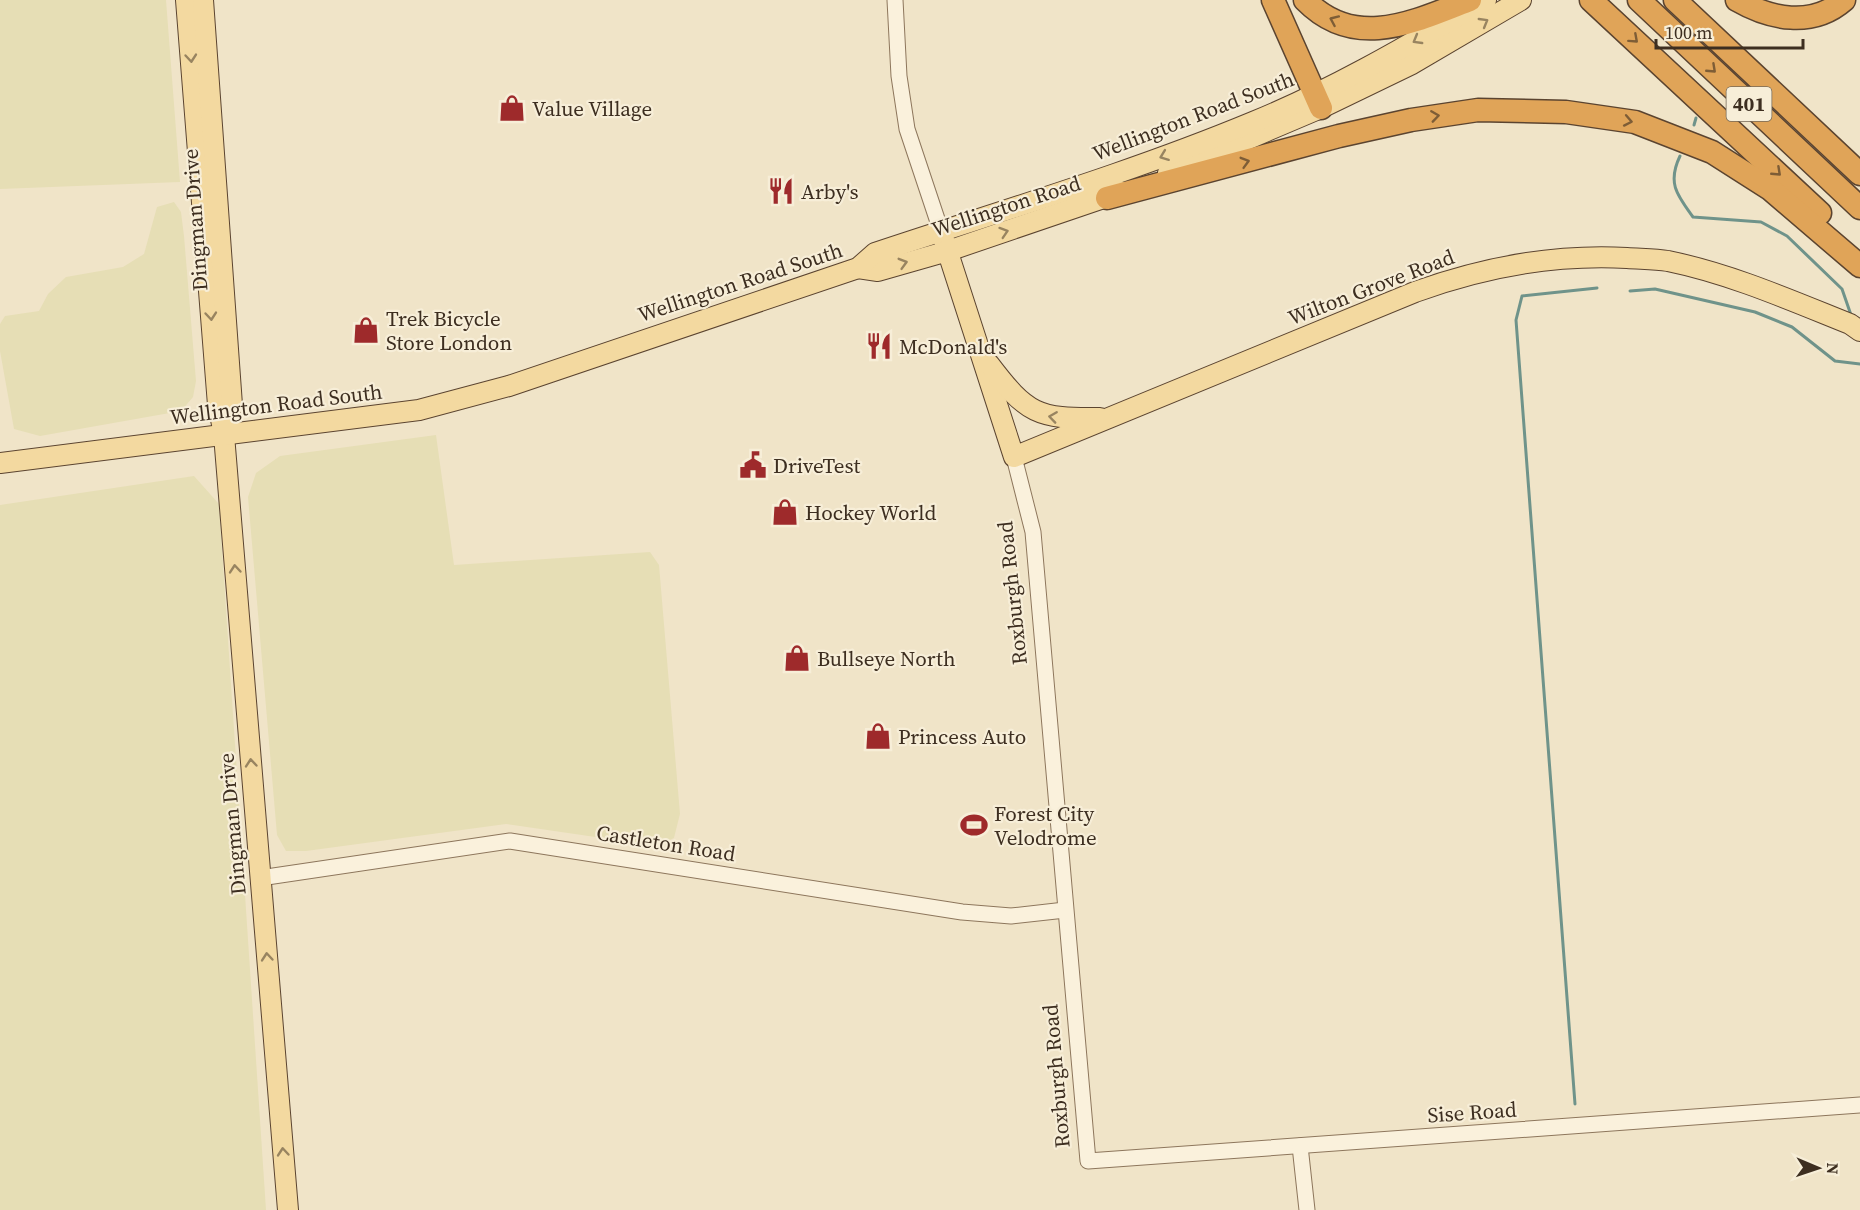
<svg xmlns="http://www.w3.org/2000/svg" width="1860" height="1210" font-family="'Source Serif 4',serif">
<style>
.farmland{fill:#e6deb5}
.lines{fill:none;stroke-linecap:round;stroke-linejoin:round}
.stream{stroke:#6f938a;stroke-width:3}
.minor-casing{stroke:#8d765c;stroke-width:17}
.major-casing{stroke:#5b4430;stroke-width:22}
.highway-casing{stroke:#5b4430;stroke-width:25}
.minor{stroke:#faf1dc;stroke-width:15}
.major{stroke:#f3d9a0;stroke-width:20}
.highway{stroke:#e0a458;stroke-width:22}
.oneway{stroke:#7e5d36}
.oneway2{stroke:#988460}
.labels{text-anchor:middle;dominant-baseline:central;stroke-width:4.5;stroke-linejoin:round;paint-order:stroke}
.shield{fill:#f7eed8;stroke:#756857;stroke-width:1.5}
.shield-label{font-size:20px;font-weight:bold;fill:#3d2e20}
.poi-label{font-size:21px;fill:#3d2e20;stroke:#f7eed8;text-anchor:start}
.street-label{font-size:21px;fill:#3d2e20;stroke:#f7eed8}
</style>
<rect width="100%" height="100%" fill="#f0e4c8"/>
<g class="farmland">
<path d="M0 0H166L180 182 0 189Z"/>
<path d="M174 202 181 212 184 236 196 381 193 397 181 411 40 436 14 429 0 351V324L5 316 39 311 48 294 66 277 123 267 144 254 157 207Z"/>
<path d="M436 435 454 565 650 552 659 565 680 814 674 838 657 846 506 824 306 851H286L277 835 248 497 256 473 280 456Z"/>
<path d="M194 476 219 504 266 1210H0V505Z"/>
</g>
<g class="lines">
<g class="stream">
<path d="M1694 125 1696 118"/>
<path d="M1680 156C1667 183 1677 195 1693 217L1761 222 1787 236 1842 289 1851 315"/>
<path d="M1630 291 1655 289 1755 312 1792 327 1835 361 1860 364"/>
<path d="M1575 1104 1516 320 1522 296 1597 288"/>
</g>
<defs>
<g id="minor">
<path d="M895 0 899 76 907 129 941 231"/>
<path d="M1014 457 1033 532 1088 1161 1860 1105"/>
<path d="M260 878 510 841 962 912 1011 916 1065 910"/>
<path d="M1300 1146 1307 1210"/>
</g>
<g id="major">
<path d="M186 0 218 405 223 429"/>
<path d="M203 0 232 405 224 435 288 1210"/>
<path d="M1168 173 1321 108 1412 64 1521 0"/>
<path d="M941 231 1014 457 1415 292C1484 267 1554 254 1627 258 1640 259 1655 259 1668 261 1731 274 1790 300 1850 324L1860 331"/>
<path d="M858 268 878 271 948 251 1121 192"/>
<path d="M989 364C1027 414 1037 419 1100 418"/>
<path d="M0 463 419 410 509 386 858 268 875 253C1001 211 1130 173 1253 122 1334 89 1410 44 1486 0"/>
</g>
<g id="highway">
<path d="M1273 0 1321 108"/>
<path d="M1305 0C1355 51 1413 22 1470 0"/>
<path d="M1591 0 1820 213"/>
<path d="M1639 0 1860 208"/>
<path d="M1675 0 1860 174"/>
<path d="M1737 0C1770 19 1812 28 1844 0"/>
<path d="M1107 198 1339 136 1411 120 1478 110 1566 112 1635 122 1712 152 1770 189 1860 266"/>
</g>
</defs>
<use href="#minor" class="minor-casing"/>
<use href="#major" class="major-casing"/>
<use href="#highway" class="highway-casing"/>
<use href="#minor" class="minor"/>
<use href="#major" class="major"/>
<use href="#highway" class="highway"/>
</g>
<defs><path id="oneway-chevron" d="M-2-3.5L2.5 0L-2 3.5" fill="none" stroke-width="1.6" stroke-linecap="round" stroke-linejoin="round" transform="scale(1.5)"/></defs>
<g class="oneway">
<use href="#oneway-chevron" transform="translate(1334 20) rotate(-156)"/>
<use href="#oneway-chevron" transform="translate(1634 39) rotate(42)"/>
<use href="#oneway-chevron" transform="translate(1712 69) rotate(43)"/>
<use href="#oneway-chevron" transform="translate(1435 116) rotate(-8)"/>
<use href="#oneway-chevron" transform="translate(1628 121) rotate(11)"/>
<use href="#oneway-chevron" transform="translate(1245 162) rotate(-16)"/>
<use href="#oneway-chevron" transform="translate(1777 172) rotate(43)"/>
</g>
<g class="oneway2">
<use href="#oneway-chevron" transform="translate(1484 22) rotate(-30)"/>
<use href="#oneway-chevron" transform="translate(1417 40) rotate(150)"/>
<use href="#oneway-chevron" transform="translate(191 58) rotate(85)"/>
<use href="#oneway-chevron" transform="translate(1164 156) rotate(159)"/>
<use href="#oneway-chevron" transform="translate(1004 232) rotate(-18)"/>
<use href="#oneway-chevron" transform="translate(903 263) rotate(-16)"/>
<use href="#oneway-chevron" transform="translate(211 316) rotate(85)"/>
<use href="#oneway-chevron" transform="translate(1053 417) rotate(-172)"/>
<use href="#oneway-chevron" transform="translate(235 569) rotate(-95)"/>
<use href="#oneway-chevron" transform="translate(251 763) rotate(-95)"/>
<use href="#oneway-chevron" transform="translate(267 957) rotate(-95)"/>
<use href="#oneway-chevron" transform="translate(283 1152) rotate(-95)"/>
</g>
<defs>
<symbol id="shop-bare" viewBox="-9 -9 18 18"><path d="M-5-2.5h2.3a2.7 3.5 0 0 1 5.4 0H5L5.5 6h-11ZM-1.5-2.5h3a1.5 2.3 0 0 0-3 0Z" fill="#9e2a2b" stroke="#f7eed8" stroke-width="2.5" paint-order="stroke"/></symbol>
<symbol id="restaurant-bare" viewBox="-9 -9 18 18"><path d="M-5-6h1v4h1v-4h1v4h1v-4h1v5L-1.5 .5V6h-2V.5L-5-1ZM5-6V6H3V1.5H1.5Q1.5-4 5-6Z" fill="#9e2a2b" stroke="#f7eed8" stroke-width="2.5" paint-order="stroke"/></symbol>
<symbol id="civic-bare" viewBox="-9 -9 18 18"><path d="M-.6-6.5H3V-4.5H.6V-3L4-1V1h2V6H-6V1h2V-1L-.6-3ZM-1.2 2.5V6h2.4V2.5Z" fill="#9e2a2b" stroke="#f7eed8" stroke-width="2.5" paint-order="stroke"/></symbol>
<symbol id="stadium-bare" viewBox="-9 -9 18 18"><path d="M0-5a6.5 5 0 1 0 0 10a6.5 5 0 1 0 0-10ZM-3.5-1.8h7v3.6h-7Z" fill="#9e2a2b" stroke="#f7eed8" stroke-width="2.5" paint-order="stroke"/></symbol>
</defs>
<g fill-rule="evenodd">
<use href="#shop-bare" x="493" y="89" width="38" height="38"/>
<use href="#restaurant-bare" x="762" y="172" width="38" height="38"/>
<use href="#shop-bare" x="347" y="311" width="38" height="38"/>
<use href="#restaurant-bare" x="860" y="327" width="38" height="38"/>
<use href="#civic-bare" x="734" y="446" width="38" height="38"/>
<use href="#shop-bare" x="766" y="493" width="38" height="38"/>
<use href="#shop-bare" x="778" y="639" width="38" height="38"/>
<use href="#shop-bare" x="859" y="717" width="38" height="38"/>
<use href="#stadium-bare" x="955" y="806" width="38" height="38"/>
</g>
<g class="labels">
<rect class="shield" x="1726.5" y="87" width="45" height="34" rx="4.5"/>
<g class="shield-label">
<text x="1749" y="104">401</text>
</g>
<g class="poi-label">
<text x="532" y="108">Value Village</text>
<text x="801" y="191">Arby's</text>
<text x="386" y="318">Trek Bicycle<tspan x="386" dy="24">Store London</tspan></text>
<text x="899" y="346">McDonald's</text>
<text x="773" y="465">DriveTest</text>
<text x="805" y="512">Hockey World</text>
<text x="817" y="658">Bullseye North</text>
<text x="898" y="736">Princess Auto</text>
<text x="994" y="813">Forest City<tspan x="994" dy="24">Velodrome</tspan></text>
</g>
<g class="street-label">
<text transform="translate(1193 116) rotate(-21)">Wellington Road South</text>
<text transform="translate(1006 206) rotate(-18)">Wellington Road</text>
<text transform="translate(195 220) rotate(-94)">Dingman Drive</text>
<text transform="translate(740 282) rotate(-18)">Wellington Road South</text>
<text transform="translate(1371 287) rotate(-21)">Wilton Grove Road</text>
<text transform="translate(276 404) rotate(-7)">Wellington Road South</text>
<text transform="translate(1012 593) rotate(-96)">Roxburgh Road</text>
<text transform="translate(232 824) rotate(-95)">Dingman Drive</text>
<text transform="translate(666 843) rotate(9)">Castleton Road</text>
<text transform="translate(1056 1076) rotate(-95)">Roxburgh Road</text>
<text transform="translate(1472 1112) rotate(-4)">Sise Road</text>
</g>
</g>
<g transform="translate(1818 1168) rotate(92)" stroke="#f7eed8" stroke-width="4.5" paint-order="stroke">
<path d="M0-4.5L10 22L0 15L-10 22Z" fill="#3d2e20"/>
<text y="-9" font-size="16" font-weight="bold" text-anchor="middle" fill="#3d2e20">N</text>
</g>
<path d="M1656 39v9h147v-9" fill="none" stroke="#3d2e20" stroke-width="3"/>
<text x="1665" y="39" font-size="18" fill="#3d2e20" stroke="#f7eed8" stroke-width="4.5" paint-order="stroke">100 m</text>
</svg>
